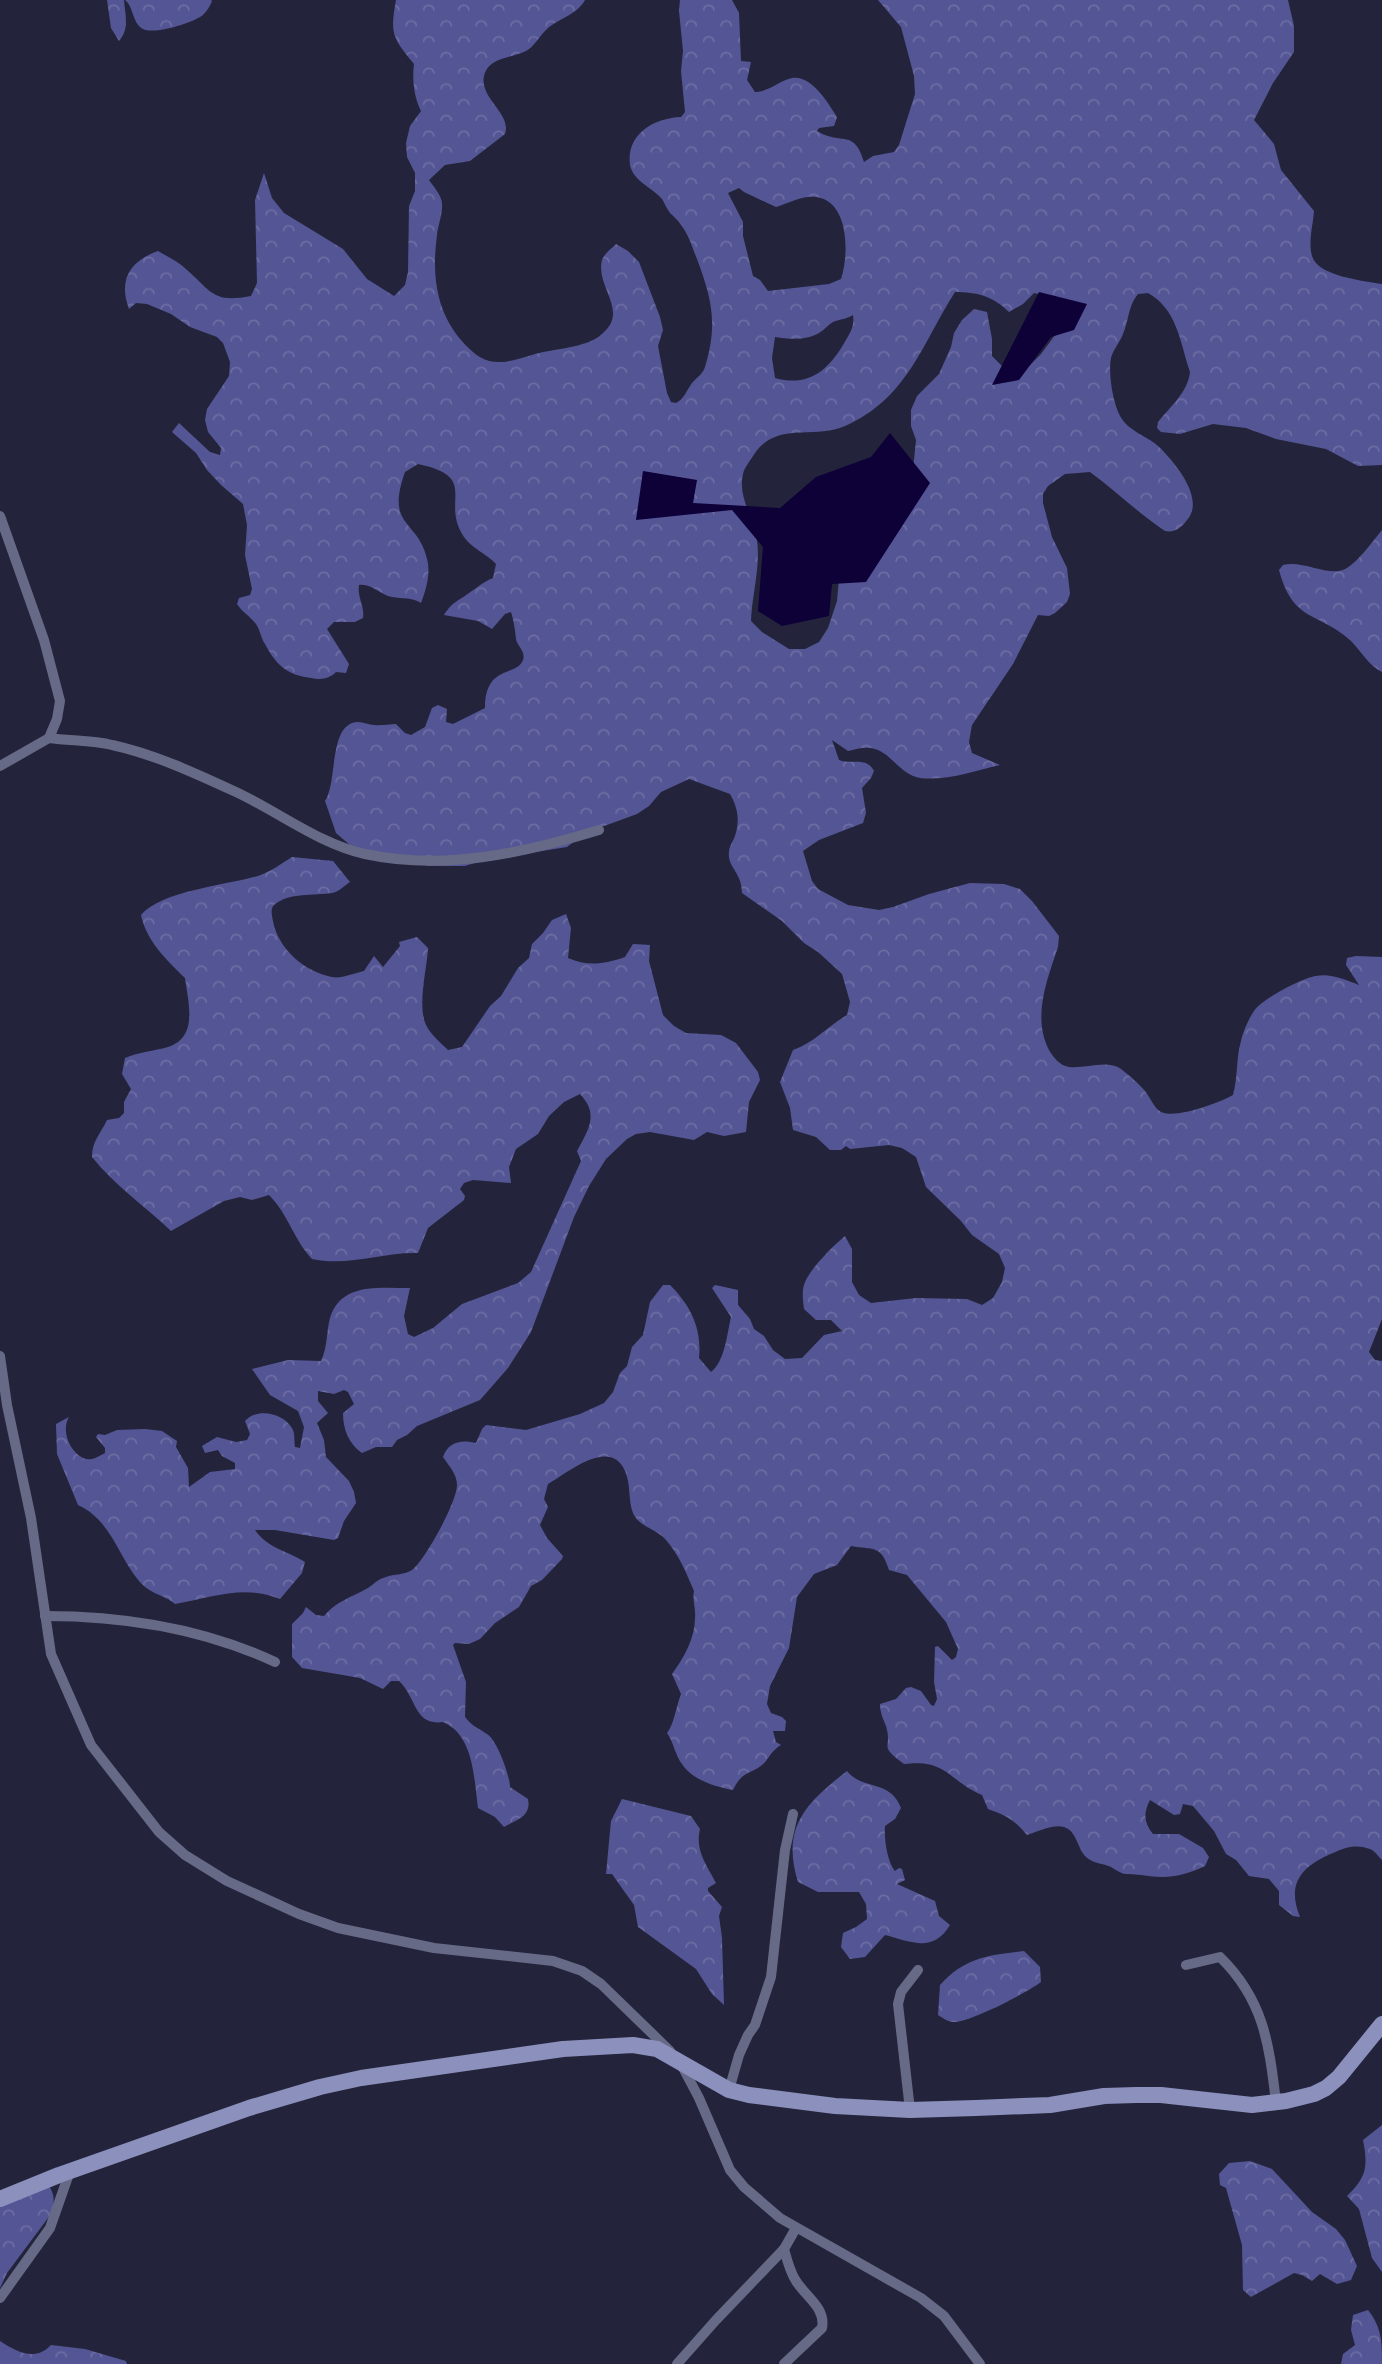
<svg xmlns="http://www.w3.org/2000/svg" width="1382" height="2364" font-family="'Work Sans',sans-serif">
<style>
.forest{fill:url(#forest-crowns);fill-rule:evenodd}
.water{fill:#0d0138}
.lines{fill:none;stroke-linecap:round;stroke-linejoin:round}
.street{stroke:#676a86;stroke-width:10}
.secondary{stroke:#8c90bd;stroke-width:16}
</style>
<defs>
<pattern id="forest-crowns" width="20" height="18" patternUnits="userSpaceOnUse" patternTransform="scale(1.75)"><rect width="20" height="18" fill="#545594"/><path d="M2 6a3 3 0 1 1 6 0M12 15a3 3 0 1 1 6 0" fill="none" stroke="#6d6da4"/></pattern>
</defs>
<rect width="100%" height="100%" fill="#23243b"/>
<g class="forest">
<path d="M107 0H124C125 14 130 29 119 41L111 28Z"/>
<path d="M125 0H211L212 1C210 6 207 11 203 15 193 23 154 35 143 29 132 23 134 7 125 0Z"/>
<path d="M396 0H585C577 15 559 18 547 29 540 35 536 44 529 49 515 59 489 55 484 76 479 98 512 114 505 134L470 161 445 165 429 180C434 187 441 195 442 203 443 213 438 225 437 235 432 272 435 310 461 340 485 368 499 365 532 355 553 348 585 349 602 334 630 311 595 287 602 260 604 254 611 249 616 244L628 251 639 262 660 317 663 330 658 346 667 393 671 402 676 403C684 399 687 390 692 383 697 377 703 374 705 367 718 324 712 299 697 259 692 247 689 235 681 225 678 220 674 217 670 213 667 209 665 204 662 199 653 188 633 181 630 165 626 134 654 118 681 117L685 112 681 71 683 51 679 11 680 0H732L739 13 741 61 751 62 747 80 755 92C769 92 778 81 792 78 812 75 828 103 837 117L834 126 819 128 817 131C842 146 854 128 864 162L873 156 894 152 899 145 915 94 914 76 901 27 878 0H1288L1294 26V52L1273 83 1254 120 1274 144 1281 170 1314 211C1313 225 1308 242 1312 256 1317 276 1364 281 1382 284V465L1358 466 1326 449 1276 439 1246 428 1213 424 1180 434 1161 432 1157 428 1158 422C1170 407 1188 392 1190 372 1180 342 1177 309 1148 293L1138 294C1128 306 1129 320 1123 334 1120 342 1113 350 1111 358 1108 374 1113 403 1120 416 1129 432 1146 435 1158 446 1174 461 1206 499 1187 520 1181 528 1175 533 1165 531 1138 513 1116 491 1090 472L1065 474 1048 486 1043 494V503L1052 537 1067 568 1070 594 1067 602 1055 613 1049 616 1038 615 1013 664 972 725 969 742 972 753 1000 765C975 771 946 781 920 778 901 775 892 754 875 749 866 746 857 749 848 751L832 740 839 760C852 765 866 756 874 771L871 778 862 788 866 813 863 823 819 840 803 851 812 881 818 889 848 905 879 910 893 907 929 894 970 883 1004 884 1020 889 1032 901 1059 936 1058 947C1047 980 1032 1017 1049 1050 1054 1058 1059 1065 1069 1067 1085 1069 1107 1059 1121 1069 1129 1075 1139 1084 1145 1091 1150 1097 1154 1108 1161 1112 1176 1119 1219 1103 1233 1095 1238 1077 1236 1058 1241 1041 1243 1032 1249 1018 1254 1011 1262 999 1302 978 1316 976 1330 973 1346 980 1359 985L1346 965 1347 958 1356 956 1382 957V1319L1369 1352 1375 1360 1382 1361V1860C1379 1857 1374 1850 1370 1849 1356 1844 1346 1847 1333 1853 1302 1866 1286 1883 1300 1917L1293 1916 1279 1905V1891L1269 1879 1249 1876 1236 1860 1226 1854 1214 1831 1193 1806 1183 1804 1180 1814 1174 1815 1150 1800C1143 1813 1144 1823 1153 1834H1179L1203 1848 1209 1857 1205 1866C1181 1877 1167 1879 1141 1875 1124 1873 1127 1877 1111 1867 1103 1863 1094 1864 1086 1857 1077 1848 1077 1831 1064 1827 1053 1824 1037 1832 1027 1835 1015 1820 1005 1815 988 1809L982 1795C947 1780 948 1759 904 1764 877 1744 893 1750 886 1726 883 1718 880 1713 880 1704L896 1699 906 1688 911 1687 921 1691 931 1705 934 1706 937 1699 934 1682 935 1647 938 1646 952 1660 956 1657 958 1649 946 1622 907 1575 889 1570C881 1545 875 1550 851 1546L837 1565 814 1574 797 1597 789 1648 770 1686 767 1704 771 1713 782 1717 786 1721 785 1731H773L776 1742 781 1745C773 1750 771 1754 766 1761 754 1775 743 1768 733 1790 716 1787 692 1780 682 1764 675 1755 674 1743 667 1733 674 1724 676 1707 681 1694L672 1674C684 1658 695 1638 695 1618 696 1608 692 1600 694 1591 686 1572 679 1555 666 1540 657 1529 639 1527 633 1513 628 1501 631 1484 625 1471 610 1436 566 1474 548 1484L544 1499 548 1507 540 1525 547 1538 563 1556 562 1559 542 1580 531 1586 519 1607 495 1623 480 1639 469 1644 455 1643 453 1645 466 1682 465 1717C473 1727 477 1727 487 1734 497 1740 510 1776 510 1787L528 1799C531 1817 518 1819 504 1827L495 1817 478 1808C474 1779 474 1735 443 1722 414 1726 417 1698 399 1681H391L383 1689 360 1678 302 1668 292 1657V1624L303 1613 306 1607 316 1615 324 1616C335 1602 352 1597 368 1588 374 1584 378 1579 386 1577 394 1574 405 1575 412 1570 425 1560 457 1502 457 1485 457 1474 449 1466 443 1457 448 1442 461 1439 476 1443L482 1429 486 1425 526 1430 580 1414 604 1403 613 1392 620 1373 627 1366 632 1347 643 1335 650 1302 663 1285H670C691 1306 702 1329 699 1358L711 1372C725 1361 727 1334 731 1317L712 1288 715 1285 738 1290V1305L750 1319 754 1329 764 1336 773 1350 785 1359 802 1358 824 1335 842 1331 831 1320H816L804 1309C803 1299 801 1289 806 1280 813 1266 833 1246 845 1236L852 1249V1282L859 1295 871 1303 916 1298 967 1299 982 1305 993 1298 1002 1282 1005 1268 999 1254 972 1235 961 1221 926 1187 916 1157 902 1148 889 1145 850 1149 846 1146 841 1150H830L816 1137 793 1130 790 1108 780 1082 793 1050C814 1043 828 1026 847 1015L850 1002 842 974 818 952 804 943 782 921 742 893C742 872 727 867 729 852 729 847 733 841 735 836 740 820 738 808 730 794L689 779 661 792 649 806 637 814 585 833 567 847 481 861 465 866H429L378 855 350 845 336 833 325 801C338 782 328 723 358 722 363 722 369 725 374 725 381 726 389 724 396 724L405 733 411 735 425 727 432 708 438 705 447 709 446 722 453 724 485 708C485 664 517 677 523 660 526 651 517 646 516 639 515 629 514 622 511 612L505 614 492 629 478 621 444 615C453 601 457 602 469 593 478 587 483 582 493 578L496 564C485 552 469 548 461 532 443 498 478 477 418 464L405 472C385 528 418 519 427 559 431 573 426 590 421 603 411 597 403 599 392 597 380 595 372 583 359 585 357 597 365 607 363 618L355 622H334L327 629 349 664 346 673 336 672C329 679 321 680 311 678 287 675 276 665 265 644 261 638 260 630 256 624 250 616 242 612 237 604L239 598 250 595 252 589 245 555 247 525 243 504 221 485 207 470 196 453 172 432 179 423 210 452 220 455 221 448 208 432 205 420 207 409 229 376 230 362 223 343 217 337 190 327 171 314 147 304 136 303 129 309C118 280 130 261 158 251 168 257 179 262 187 270 213 293 213 303 251 296L257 283 255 200 264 173 272 198 284 213 343 249 367 279 394 296 405 285 408 272 409 206 415 191V173L407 157 406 143 410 126 421 111C414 97 412 80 414 64 392 37 390 34 396 0ZM739 188 744 192 776 207C786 204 798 198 808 197 849 193 850 252 841 279L829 284 768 291 760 280 753 276 743 236V222L728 193ZM955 292C977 292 993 296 1009 312L1023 304 1034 293 1062 299 1061 327 1041 354 1030 365 1003 367 992 356V339L987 312 974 309 962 320 954 333 951 347 939 374 917 396 911 410V426L916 440 913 470 840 568 837 601 828 628 819 642 805 649H789L762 632 751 621C752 592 763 559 755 531 750 512 738 494 743 474 744 468 750 461 753 456 775 420 813 440 845 426 907 399 922 344 955 292ZM853 315C855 327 849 335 843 345 827 372 807 387 775 378L772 358 775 337C790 339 805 341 819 333 824 330 828 325 833 322 840 319 847 319 853 315Z"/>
<path d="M1382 530V672C1369 666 1361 651 1351 641 1318 611 1293 623 1279 570L1283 565C1302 560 1327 576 1343 570 1355 566 1373 541 1382 530Z"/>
<path d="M292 857 333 861 350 882C344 886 338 892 332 893 314 896 289 892 274 905 270 909 272 916 273 921 278 949 305 972 332 977 341 979 355 973 364 971L374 956 383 967 400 946 399 942 417 937 428 948C427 969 417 1005 426 1025 430 1034 441 1043 448 1050L462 1047 490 1006 501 996 518 968 529 958 532 944 543 933 552 920 566 914 571 928 568 958C588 967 605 964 625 957L633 944 650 945 649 961 663 1015 674 1026 686 1033 721 1035 736 1043 758 1072 760 1080 749 1102 746 1132 724 1136 707 1132 694 1140 650 1132 636 1134 627 1139 606 1159 589 1186 574 1217 531 1332 508 1368 480 1400 417 1426 407 1435 397 1440 392 1447H376L362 1453C349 1444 343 1430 343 1413L354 1404 348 1392 344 1390 334 1394 318 1391V1401L328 1413 317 1423 324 1440 326 1457 349 1481 354 1492 356 1503 344 1521 338 1538 334 1540 275 1530H255C267 1548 288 1551 305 1562L302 1573 280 1599C245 1584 210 1598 175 1604 163 1594 151 1595 139 1581 118 1556 111 1520 78 1505L57 1454 56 1424 69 1417C61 1430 69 1451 83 1458 91 1462 99 1456 105 1453V1448L96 1437 98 1434 105 1435 117 1430 145 1429 162 1431 177 1441 176 1447 188 1468 189 1487 210 1472 235 1469V1463L222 1456 218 1450 205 1453 202 1446 217 1437 236 1442 247 1440 250 1434 245 1421C257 1407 285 1413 293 1430 295 1435 294 1442 295 1447L300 1448 304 1427 298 1411 270 1395 252 1369 288 1360 321 1361C328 1346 326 1333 330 1318 341 1282 379 1288 410 1288L404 1316 408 1334 414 1337 433 1328 462 1304 518 1283 531 1272 581 1161 577 1151C589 1129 599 1114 580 1094L564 1102 549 1116 538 1134 516 1149 509 1167 511 1183 473 1180 464 1183 460 1189 465 1196 464 1200 428 1228 418 1253C382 1252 348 1267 312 1259 294 1240 288 1214 269 1195L252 1200 240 1197 224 1201 171 1231C145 1206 115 1186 92 1157 92 1141 100 1135 107 1120L119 1118 124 1113V1102L131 1089 122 1074 125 1058C139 1052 154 1051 168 1047 199 1037 188 1002 185 978 166 959 147 942 141 915 161 891 227 885 258 876 270 872 281 864 292 857Z"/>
<path d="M847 1771C863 1791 890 1779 901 1808L895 1819 885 1826C884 1839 887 1861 895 1871L899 1868 902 1869 905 1880 897 1884 935 1901 939 1916 950 1925C933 1953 912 1942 885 1935L865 1957 850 1959 841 1947 843 1933 856 1927 867 1919 866 1904 859 1892H818L798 1882C781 1827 806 1803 847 1771Z"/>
<path d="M622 1799 691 1816 700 1829C695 1850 706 1864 716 1883L708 1888V1891L722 1907 719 1916 722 1938 724 2005 712 1994 696 1969 638 1927 634 1905 612 1874H606L611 1821Z"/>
<path d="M1024 1951 1040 1967 1041 1982C1028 1992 969 2023 953 2022 948 2022 943 2018 938 2015L940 1985C965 1957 989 1955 1024 1951Z"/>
<path d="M1382 2125V2272L1372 2258 1359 2209 1347 2196C1367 2177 1368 2166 1363 2140Z"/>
<path d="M1250 2161 1272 2169 1312 2212 1336 2229 1345 2240 1357 2266 1351 2280 1337 2284 1320 2274 1312 2281 1302 2275 1294 2273 1251 2297 1243 2290 1242 2245 1226 2188 1220 2185 1219 2174 1229 2163Z"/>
<path d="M48 2184C55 2195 55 2201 51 2214L7 2273 0 2288V2195Z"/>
<path d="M1368 2310C1382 2328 1382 2342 1382 2364H1341L1343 2354 1355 2345 1351 2330 1353 2315Z"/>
<path d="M0 2341C17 2352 35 2362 51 2345L85 2349 126 2361 127 2364H0Z"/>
</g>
<g class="water">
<path d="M1039 292 1087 304 1074 330 1051 337 1019 380 992 385Z"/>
<path d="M890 433 930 483 866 582 832 584 829 616 782 626 758 611 763 547 732 510 636 520 643 471 697 480 693 503 780 508 816 477 871 457Z"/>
</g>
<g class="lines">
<g class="street">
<path d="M0 516 44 640 60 701 57 719 49 738 0 766"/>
<path d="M49 738C70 741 92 740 112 745 154 754 197 774 236 792 277 811 321 845 365 854 444 871 524 853 599 830"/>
<path d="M0 1356 7 1405 31 1518 51 1654 91 1745 159 1832 185 1855 227 1881 299 1914 338 1928 434 1948 553 1961 582 1971 601 1984 670 2051"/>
<path d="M45 1616C123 1616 204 1629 275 1662"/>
<path d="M1186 1965 1220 1957C1264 2000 1269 2044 1276 2102"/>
<path d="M681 2064 699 2098 730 2170 744 2187 780 2218 921 2298 944 2316 980 2364"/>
<path d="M729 2090 739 2055 748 2035 755 2025 771 1977 785 1850 793 1814"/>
<path d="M910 2110 898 2004 901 1992 918 1970"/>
<path d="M0 2298 50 2228 70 2171"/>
<path d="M677 2364 716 2320 784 2249 796 2228"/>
<path d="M784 2364 822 2328C826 2308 806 2297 796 2281 790 2272 787 2260 784 2249"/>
</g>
<path class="secondary" d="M0 2199 59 2175 249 2108 320 2087 361 2078 563 2049 633 2045 657 2049 729 2090 749 2095 835 2106 910 2110 976 2108 1050 2105 1104 2096 1136 2095H1161L1252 2105 1286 2101 1314 2094 1326 2088 1339 2077 1382 2024"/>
</g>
</svg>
